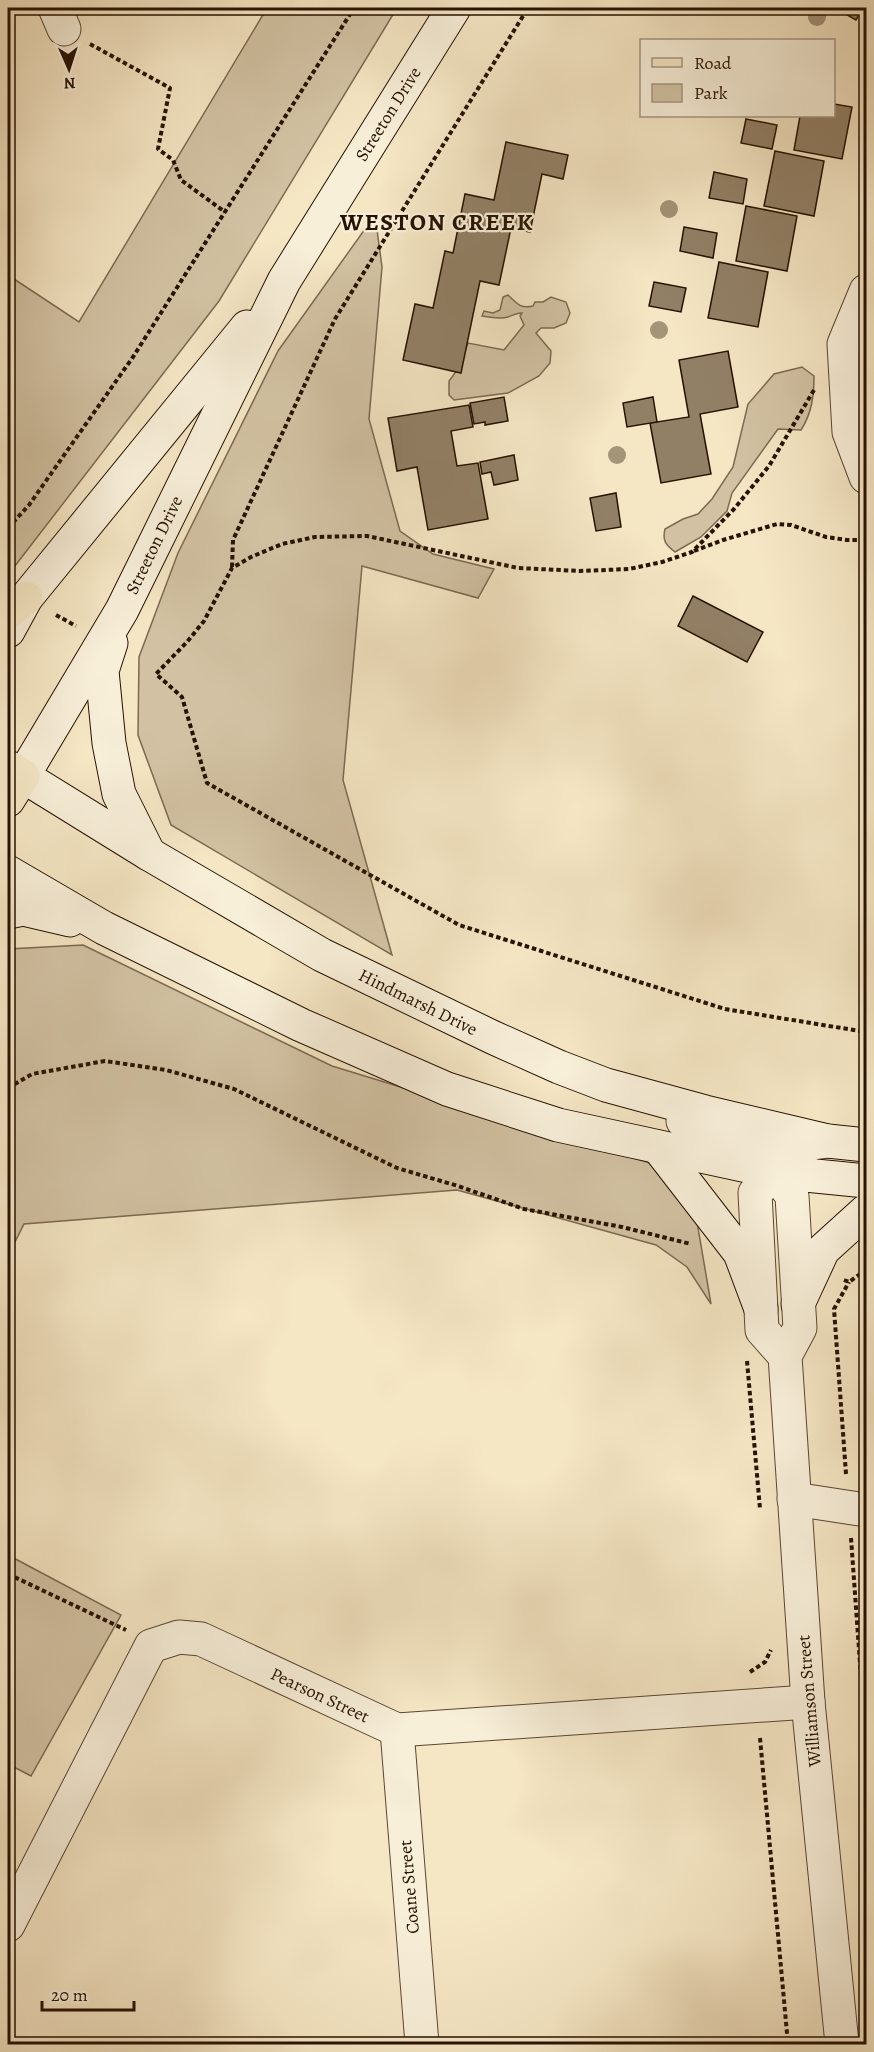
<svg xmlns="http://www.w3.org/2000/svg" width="874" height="2052" font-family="Alegreya,serif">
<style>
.green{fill:#d2c2a3;stroke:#7c6a52;stroke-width:1.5}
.building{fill:#928066;stroke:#261200;stroke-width:1.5}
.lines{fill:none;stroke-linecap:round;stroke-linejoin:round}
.street-casing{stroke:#5a4731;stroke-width:35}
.secondary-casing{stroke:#261200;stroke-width:35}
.primary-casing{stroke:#261200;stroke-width:35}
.path{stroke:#261200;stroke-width:4;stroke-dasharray:4.5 3;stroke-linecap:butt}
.street{stroke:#f8efd9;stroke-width:33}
.secondary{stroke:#f8efd9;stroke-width:33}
.primary{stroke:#f5e6c4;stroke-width:33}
.tree{fill:#a49478}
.labels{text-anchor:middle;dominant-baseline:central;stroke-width:4.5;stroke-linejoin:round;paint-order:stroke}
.street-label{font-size:18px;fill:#261200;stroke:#f8efd9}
.district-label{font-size:24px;font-weight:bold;letter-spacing:1.5px;fill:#261200;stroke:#f8efd9}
</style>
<rect width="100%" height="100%" fill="#f5e6c4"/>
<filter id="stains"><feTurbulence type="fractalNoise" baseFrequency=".00333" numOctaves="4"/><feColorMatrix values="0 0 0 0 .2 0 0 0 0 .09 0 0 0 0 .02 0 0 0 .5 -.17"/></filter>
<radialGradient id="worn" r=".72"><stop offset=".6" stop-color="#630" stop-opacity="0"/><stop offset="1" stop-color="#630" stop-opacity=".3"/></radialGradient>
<g class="green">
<path d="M267 8H397L219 301 8 575V275L79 322Z"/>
<path d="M375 215 382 267 369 419 400 531 433 554 494 569 478 598 362 566 343 780 392 955 171 825 138 735 139 657 178 553 278 351Z"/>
<path d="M508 295C517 304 521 309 533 306L535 302H543L551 297 566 302 570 313 566 323 554 328H541L536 333 551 351 550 363 539 376 508 393 454 400 449 395V381L458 369 468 343 504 350 524 325 520 316 522 313C516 313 514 315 508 317 499 320 491 317 482 316L484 311 493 313 500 310 503 297Z"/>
<path d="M802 367 814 376C814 395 812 413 801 430L778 429 732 493 727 511 701 537 675 552C666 545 662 541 665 529L683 519 698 514 712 499 733 467 748 404 774 374Z"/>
<path d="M83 945 332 1066 689 1175 711 1304 687 1267 656 1245 457 1190 24 1224 8 1256V949Z"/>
<path d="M8 1555 121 1615 31 1776 8 1764Z"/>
</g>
<g class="building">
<path d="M835 8H863L856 20Z"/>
<path d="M834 104 852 107 842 159 794 150 800 116H834Z"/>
<path d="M746 119 777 125 772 149 741 143Z"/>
<path d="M506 142 568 155 563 179 542 174 530 232 511 228 499 285 480 281 461 373 403 360 415 304 433 308 445 251 453 253 465 194 494 200Z"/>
<path d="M775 151 824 161 814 216 764 206Z"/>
<path d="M714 172 747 179 743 204 709 198Z"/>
<path d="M746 206 797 216 787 271 736 261Z"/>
<path d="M684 227 717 233 713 258 680 251Z"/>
<path d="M719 262 768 272 758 327 708 318Z"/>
<path d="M654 282 686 288 681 312 649 306Z"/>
<path d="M728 351 738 407 700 414 711 474 661 483 650 423 689 417 679 360Z"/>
<path d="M504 397 508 421 485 425V422L474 424 470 403Z"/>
<path d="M653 397 657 422 627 427 623 403Z"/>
<path d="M469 405 473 427 451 431 457 466 478 463 488 519 428 530 417 467 397 471 388 418Z"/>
<path d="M514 455 518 480 494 485 491 472 482 474 480 462Z"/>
<path d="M616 493 621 527 596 531 590 498Z"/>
<path d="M693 596 763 632 747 662 678 626Z"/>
</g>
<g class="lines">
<defs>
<g id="street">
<path d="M55 8 64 29"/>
<path d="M866 291 844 344 849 432 866 477"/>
<path d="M683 1121 765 1148 775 1172 792 1196 800 1328 785 1356 808 1702 842 2044"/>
<path d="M785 1356 762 1330 755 1193 795 1152 813 1143 828 1141"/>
<path d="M794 1499 866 1510"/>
<path d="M397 1730 422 2044"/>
<path d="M8 1925 151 1646 179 1637 201 1639 397 1730 808 1702"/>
</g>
<g id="secondary">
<path d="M454 8 284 281 122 610 23 776 149 854 322 955 492 1037 559 1067 606 1085 705 1112 828 1141 866 1145"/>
<path d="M8 631 26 598 247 327"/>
<path d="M111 643 102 671 109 743 119 794 149 854"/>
<path d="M8 872 104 928 301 1025 447 1089 558 1125 775 1172 866 1181"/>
<path d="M8 912 23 909 70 920"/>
<path d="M658 1147 740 1253 761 1309"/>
<path d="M798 1304 823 1250 866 1211"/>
</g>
<g id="primary">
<path d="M8 612 26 598"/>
<path d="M8 767 23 776 8 800"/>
</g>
</defs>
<use href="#street" class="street-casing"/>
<use href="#secondary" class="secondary-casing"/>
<use href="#primary" class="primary-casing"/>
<g class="path">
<path d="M90 44 170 88 158 149 173 160 181 180 225 212"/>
<path d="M814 390 769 466 734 509 692 552 662 562 629 569 580 571 518 568 367 536 315 537 282 544 251 557 232 568 204 621 187 642 156 674 182 697 207 783 459 925 725 1009 866 1032"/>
<path d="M8 528 29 505 133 357 354 8"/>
<path d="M694 551 723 540 777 524 791 525 826 537 847 540H866"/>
<path d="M232 567 233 540 335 319 528 8"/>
<path d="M56 615 76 626"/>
<path d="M8 1088 32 1074 105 1061 166 1070 234 1089 397 1168 458 1186 524 1209 622 1227 691 1244"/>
<path d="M844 1280 849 1282 866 1270"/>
<path d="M747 1361 760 1509"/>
<path d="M846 1474 834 1309 849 1282"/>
<path d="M851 1538 866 1747"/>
<path d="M8 1574 126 1630"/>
<path d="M750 1672 765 1662 771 1650"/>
<path d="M760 1738 788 2044"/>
</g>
<use href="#street" class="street"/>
<use href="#secondary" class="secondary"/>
<use href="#primary" class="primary"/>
</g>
<g class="tree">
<circle cx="817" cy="17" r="9"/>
<circle cx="669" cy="209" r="9"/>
<circle cx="659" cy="330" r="9"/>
<circle cx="617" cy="455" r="9"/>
</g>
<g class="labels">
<g class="street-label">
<text transform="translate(388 114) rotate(-58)">Streeton Drive</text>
<text transform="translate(154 545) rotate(-64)">Streeton Drive</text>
<text transform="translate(418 1002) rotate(26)">Hindmarsh Drive</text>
<text transform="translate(320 1695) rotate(25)">Pearson Street</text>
<text transform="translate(809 1701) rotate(-95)">Williamson Street</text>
<text transform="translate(409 1887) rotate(-95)">Coane Street</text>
</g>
<g class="district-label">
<text x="437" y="222">WESTON CREEK</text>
</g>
</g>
<rect width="874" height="2052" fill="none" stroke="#f5e6c4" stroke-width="30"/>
<rect x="9" y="9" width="856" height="2034" fill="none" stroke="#261200" stroke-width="3"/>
<rect x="15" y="15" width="844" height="2022" fill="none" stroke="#261200" stroke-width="1.5"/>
<rect x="640" y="39" width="195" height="78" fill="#f8efd9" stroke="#a49782" stroke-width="1.5"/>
<rect x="652" y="58" width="30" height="9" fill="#f5e6c4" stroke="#a49782" stroke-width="1.5"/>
<text x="694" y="69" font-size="18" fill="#261200">Road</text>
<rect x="652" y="84" width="30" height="18" fill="#d2c2a3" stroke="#a49782" stroke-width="1.5"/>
<text x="694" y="99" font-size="18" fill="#261200">Park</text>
<g transform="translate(69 69) rotate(177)" stroke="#f8efd9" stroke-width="4.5" paint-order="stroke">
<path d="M0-4.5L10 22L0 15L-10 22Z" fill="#261200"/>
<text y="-9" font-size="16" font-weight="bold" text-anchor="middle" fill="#261200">N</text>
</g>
<path d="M42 2001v9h92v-9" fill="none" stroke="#261200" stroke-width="3"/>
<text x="51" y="2001" font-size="18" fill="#261200" stroke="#f8efd9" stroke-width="4.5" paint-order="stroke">20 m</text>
<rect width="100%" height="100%" filter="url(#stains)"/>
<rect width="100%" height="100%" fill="url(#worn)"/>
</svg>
